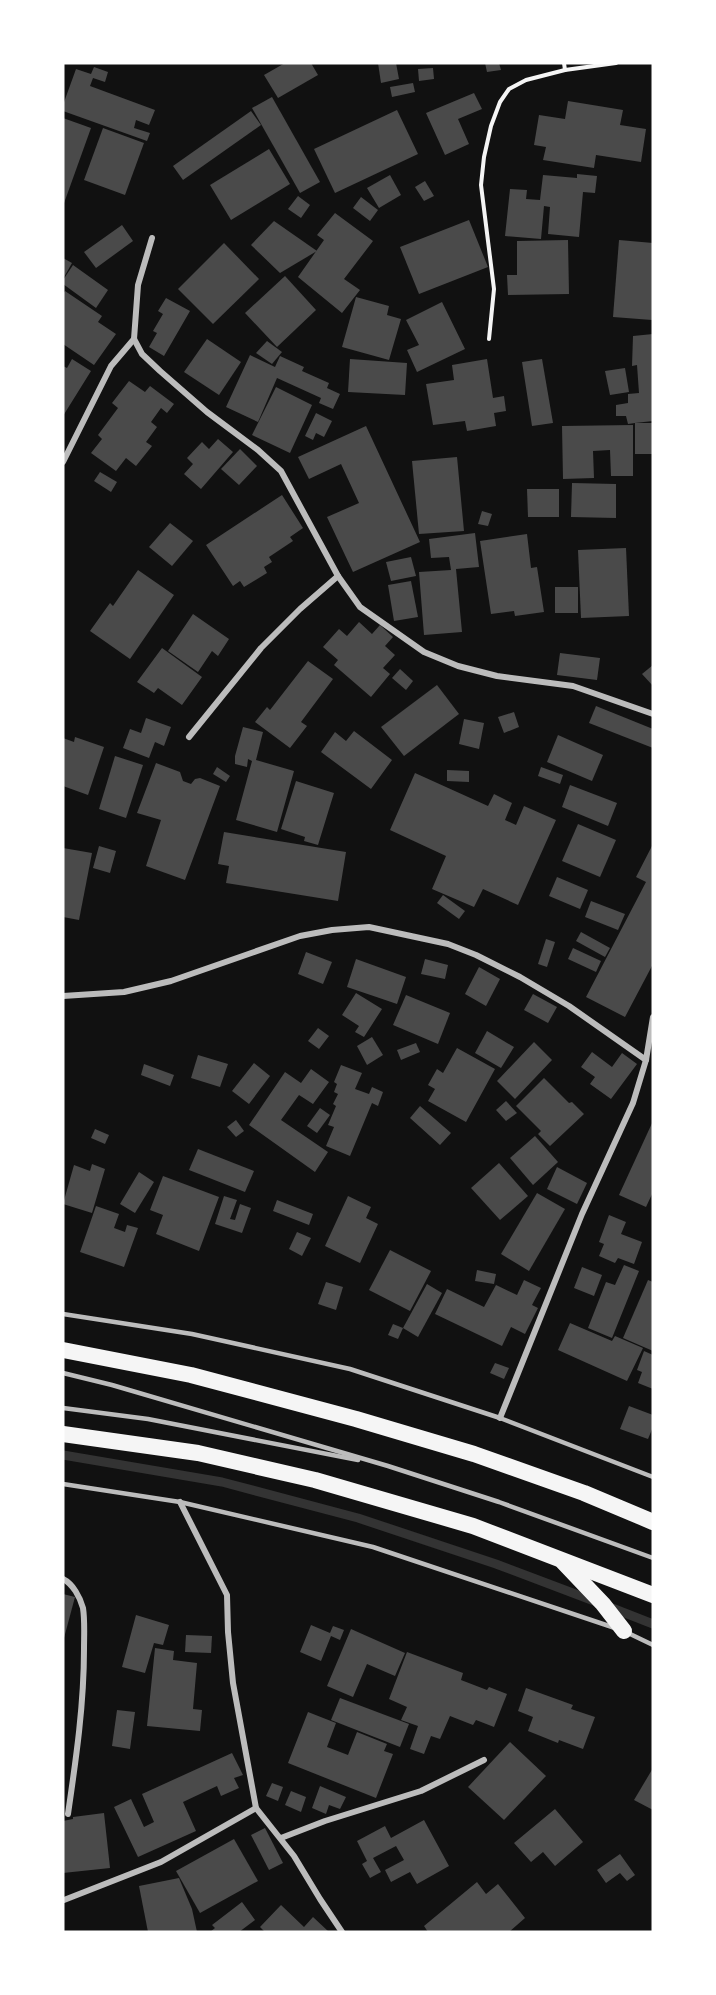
<svg xmlns="http://www.w3.org/2000/svg" width="716" height="1995" font-family="'Golos Text',sans-serif">
<style>
.lines{fill:none;stroke-linecap:round;stroke-linejoin:round}
.stream{stroke:#333;stroke-width:9}
.building{fill:#4a4a4a}
.path{stroke:#f5f5f5;stroke-width:4}
.service{stroke:#bcbcbc;stroke-width:4.5}
.minor{stroke:#bcbcbc;stroke-width:6}
.trunk{stroke:#f5f5f5;stroke-width:16}
</style>
<rect width="100%" height="100%" fill="#111"/>
<g class="lines">
<g class="stream">
<path d="M63 1455 222 1482 358 1518 496 1564 594 1601"/>
<path d="M607 1606 653 1624"/>
</g>
</g>
<g class="building">
<path d="M285 63H311L318 75 278 98 264 75Z"/>
<path d="M378 63H396L399 79 381 83Z"/>
<path d="M485 63H499L501 70 487 72Z"/>
<path d="M94 67 108 72 105 82 93 78 90 86 155 110 149 125 136 120 134 128 150 133 147 141 63 111V105L76 69 91 74Z"/>
<path d="M433 68 434 79 419 81 418 69Z"/>
<path d="M413 83 415 92 392 97 390 87Z"/>
<path d="M474 93 482 109 458 119 469 144 445 155 426 113Z"/>
<path d="M272 97 320 182 300 193 252 108Z"/>
<path d="M568 101 623 110 620 125 646 129 641 162 596 155 594 168 543 160 546 147 534 145 539 115 565 119Z"/>
<path d="M397 110 418 154 335 193 314 149Z"/>
<path d="M251 111 261 125 183 180 173 166Z"/>
<path d="M63 118 91 128 63 206Z"/>
<path d="M103 128 144 143 125 195 84 180Z"/>
<path d="M269 149 290 184 231 220 210 185Z"/>
<path d="M577 174 597 176 595 193 583 192 579 237 548 234 550 207 544 206 541 239 505 236 510 189 527 190 526 199 540 200 543 175 577 178Z"/>
<path d="M390 175 401 195 379 208 367 188Z"/>
<path d="M425 181 434 196 424 201 415 187Z"/>
<path d="M298 196 310 205 301 218 288 209Z"/>
<path d="M361 197 378 210 370 221 353 208Z"/>
<path d="M335 213 373 241 344 279 360 290 342 313 298 277 324 240 317 235Z"/>
<path d="M469 220 488 267 419 294 400 247Z"/>
<path d="M274 221 317 251 280 273 251 245Z"/>
<path d="M122 225 133 241 96 268 84 252Z"/>
<path d="M568 240 569 294 508 295 507 275H517V241Z"/>
<path d="M619 240 653 243 652 320 613 317Z"/>
<path d="M224 243 259 279 213 324 178 289Z"/>
<path d="M63 258 72 263 63 279Z"/>
<path d="M73 265 108 290 96 308 63 284V280Z"/>
<path d="M285 276 316 310 277 347 245 313Z"/>
<path d="M65 291 102 316 98 322 116 334 94 365 63 344V294Z"/>
<path d="M356 297 389 306 387 315 401 319 389 360 342 347Z"/>
<path d="M166 298 190 311 164 356 149 347 157 333 153 331 163 314 158 311Z"/>
<path d="M442 302 465 349 417 372 407 350 419 345 406 320Z"/>
<path d="M653 334V421L635 423H653V454H635V423L628 424 626 416H616V405L628 403V394L639 393 637 365 632 366 633 336Z"/>
<path d="M207 339 241 362 219 395 184 372Z"/>
<path d="M267 341 282 352 272 364 256 353Z"/>
<path d="M250 355 275 367 280 356 304 367 302 371 329 383 327 388 340 394 333 409 319 403 321 398 277 378 258 422 226 407Z"/>
<path d="M72 359 91 371 63 416V366L67 368Z"/>
<path d="M350 359 407 363 405 395 348 392Z"/>
<path d="M487 359 493 398 504 396 506 411 494 413 496 426 467 431 465 421 433 425 426 384 454 380 452 365Z"/>
<path d="M542 359 553 423 532 426 522 362Z"/>
<path d="M625 368 629 392 610 395 605 371Z"/>
<path d="M129 381 145 392 150 386 174 404 167 413 161 408 151 422 157 427 146 442 152 446 136 466 126 458 116 471 91 453 102 439 98 435 118 408 112 403Z"/>
<path d="M276 387 312 405 290 453 252 435Z"/>
<path d="M316 413 332 421 324 437 316 433 313 440 305 436Z"/>
<path d="M633 425V476H611L610 450 593 451 594 478 563 479 562 426Z"/>
<path d="M366 426 420 542 353 572 327 517 359 503 341 464 309 479 298 457Z"/>
<path d="M218 439 233 452 201 489 184 474 193 464 187 458 202 442 209 449Z"/>
<path d="M240 449 257 466 239 485 221 469Z"/>
<path d="M457 457 464 531 419 534 412 461Z"/>
<path d="M100 472 117 482 111 492 94 481Z"/>
<path d="M572 483 616 484V518L571 517Z"/>
<path d="M527 489H559V517H528Z"/>
<path d="M282 495 303 528 290 537 293 541 269 557 272 562 264 567 267 573 244 587 240 581 233 586 206 545Z"/>
<path d="M482 511 492 514 488 526 478 524Z"/>
<path d="M170 523 193 541 172 566 149 547Z"/>
<path d="M475 533 479 567 456 569 462 632 424 635 419 572 451 570 449 557 431 558 429 539Z"/>
<path d="M527 534 531 568 537 567 544 612 515 616 514 611 491 614 480 541Z"/>
<path d="M626 548 629 616 581 618 578 550Z"/>
<path d="M411 557 416 576 391 581 386 562Z"/>
<path d="M138 570 174 595 130 659 90 631 110 603 113 606Z"/>
<path d="M411 581 418 617 394 621 388 585Z"/>
<rect x="555" y="587" width="23" height="26"/>
<path d="M193 614 229 639 218 656 212 651 198 672 168 651Z"/>
<path d="M359 622 372 634 380 625 393 637 385 646 395 655 383 668 390 674 371 697 334 665 338 660 323 647 339 629 347 636Z"/>
<path d="M162 648 202 677 182 705 158 688 154 693 137 682Z"/>
<path d="M560 653 600 658 597 680 557 675Z"/>
<path d="M308 661 333 679 301 722 307 726 290 748 255 722 267 707 270 710Z"/>
<path d="M653 665V686L642 674Z"/>
<path d="M400 669 413 681 406 690 392 678Z"/>
<path d="M437 685 459 714 404 756 381 727Z"/>
<path d="M596 706 653 729V748L589 723Z"/>
<path d="M514 712 519 727 504 733 498 717Z"/>
<path d="M146 718 171 727 164 746 155 742 149 758 123 748 130 729 141 733Z"/>
<path d="M464 719 484 723 479 749 459 744Z"/>
<path d="M243 727 263 732 256 760 294 771 277 832 236 820 252 761 248 759 247 767 235 764V756Z"/>
<path d="M354 731 392 760 371 789 321 752 335 732 346 741Z"/>
<path d="M558 735 603 755 592 781 547 762Z"/>
<path d="M75 737 104 747 88 795 63 786V738L74 742Z"/>
<path d="M115 756 143 765 126 818 99 809Z"/>
<path d="M156 763 180 772 183 781 191 784 195 779 200 778 220 786 185 880 146 866 161 820 137 813Z"/>
<path d="M217 767 230 776 226 782 213 774Z"/>
<path d="M541 767 563 775 560 784 538 776Z"/>
<path d="M447 770 469 771V782L447 781Z"/>
<path d="M415 773 488 806 494 794 512 803 505 820 516 825 524 806 556 820 518 905 483 889 474 907 432 889 446 856 390 830Z"/>
<path d="M296 781 334 793 318 845 304 841 305 837 281 829Z"/>
<path d="M570 785 617 803 608 826 562 807Z"/>
<path d="M578 824 616 840 600 877 562 861Z"/>
<path d="M224 832 346 852 338 901 226 883 229 866 218 864Z"/>
<path d="M653 844V964L625 1017 586 997 646 882 636 877Z"/>
<path d="M99 846 116 851 110 873 93 868Z"/>
<path d="M63 848 92 853 79 920 63 917Z"/>
<path d="M557 877 588 890 580 909 549 896Z"/>
<path d="M443 895 465 911 459 919 437 903Z"/>
<path d="M591 901 625 914 618 930 585 917Z"/>
<path d="M581 932 610 948 605 957 576 941Z"/>
<path d="M546 939 555 942 547 967 538 964Z"/>
<path d="M573 948 601 961 596 972 568 959Z"/>
<path d="M306 952 332 962 323 984 298 974Z"/>
<path d="M356 959 406 977 397 1004 347 987Z"/>
<path d="M425 959 448 965 445 979 421 974Z"/>
<path d="M479 967 500 979 486 1006 465 994Z"/>
<path d="M356 993 382 1009 364 1037 355 1032 359 1026 342 1015Z"/>
<path d="M533 994 557 1007 548 1023 524 1010Z"/>
<path d="M406 995 450 1013 438 1044 393 1025Z"/>
<path d="M318 1028 329 1036 319 1049 308 1041Z"/>
<path d="M487 1031 514 1047 501 1068 475 1053Z"/>
<path d="M372 1037 383 1055 367 1065 357 1046Z"/>
<path d="M534 1042 552 1060 515 1099 497 1081Z"/>
<path d="M416 1043 420 1052 401 1060 397 1050Z"/>
<path d="M457 1048 495 1069 466 1122 428 1101 435 1089 428 1085 437 1069 443 1073Z"/>
<path d="M592 1052 612 1067 622 1053 637 1064 611 1099 590 1084 595 1077 581 1067Z"/>
<path d="M198 1055 228 1064 220 1087 191 1078Z"/>
<path d="M254 1063 270 1076 249 1104 232 1091Z"/>
<path d="M144 1064 174 1075 170 1086 141 1075Z"/>
<path d="M341 1065 362 1073 355 1089 369 1094 372 1087 383 1092 378 1106 372 1103 350 1156 326 1146 334 1127 328 1125 336 1106 333 1104 338 1094 334 1092 337 1084 334 1082Z"/>
<path d="M311 1069 329 1082 313 1104 299 1095 281 1120 328 1152 315 1172 249 1125 285 1072 301 1083Z"/>
<path d="M544 1078 569 1103 572 1102 584 1114 550 1146 538 1134 541 1131 516 1106Z"/>
<path d="M506 1101 517 1113 506 1121 496 1110Z"/>
<path d="M420 1106 451 1133 440 1145 410 1118Z"/>
<path d="M320 1108 330 1115 317 1133 307 1126Z"/>
<path d="M236 1120 244 1131 236 1137 227 1127Z"/>
<path d="M653 1121V1192L646 1207 619 1195Z"/>
<path d="M95 1129 109 1135 105 1144 91 1138Z"/>
<path d="M535 1136 558 1162 533 1185 510 1158Z"/>
<path d="M198 1149 254 1171 245 1192 189 1170Z"/>
<path d="M499 1163 528 1196 500 1220 471 1188Z"/>
<path d="M92 1164 105 1169 92 1213 63 1204 74 1165 90 1171Z"/>
<path d="M557 1167 587 1183 577 1204 547 1189Z"/>
<path d="M139 1172 154 1182 135 1213 120 1204Z"/>
<path d="M163 1176 219 1197 199 1251 156 1234 163 1215 150 1210Z"/>
<path d="M537 1193 565 1209 529 1271 501 1254Z"/>
<path d="M224 1196 237 1200 230 1219 235 1220 240 1204 251 1208 242 1233 215 1224Z"/>
<path d="M348 1196 371 1207 366 1218 378 1224 360 1263 325 1246Z"/>
<path d="M277 1200 313 1214 309 1225 273 1211Z"/>
<path d="M96 1206 119 1214 114 1228 125 1232 127 1225 138 1228 124 1267 80 1252Z"/>
<path d="M609 1215 626 1222 621 1234 642 1242 634 1264 618 1258 615 1263 599 1256 604 1244 599 1242Z"/>
<path d="M297 1232 311 1238 302 1256 289 1249Z"/>
<path d="M390 1250 431 1271 410 1311 369 1290Z"/>
<path d="M624 1265 639 1271 612 1338 588 1328 606 1282 615 1285Z"/>
<path d="M582 1267 602 1275 594 1296 574 1288Z"/>
<path d="M477 1270 496 1274 494 1284 475 1281Z"/>
<path d="M524 1280 541 1288 532 1305 538 1308 525 1334 511 1327 502 1346 435 1314 447 1289 484 1307 496 1285 517 1295Z"/>
<path d="M648 1280 653 1282V1351L623 1338Z"/>
<path d="M326 1282 343 1287 336 1310 318 1304Z"/>
<path d="M427 1284 442 1293 418 1337 403 1328Z"/>
<path d="M570 1323 612 1341 615 1336 643 1348 627 1381 558 1350Z"/>
<path d="M393 1324 403 1328 398 1339 388 1335Z"/>
<path d="M644 1351 653 1355V1389L638 1383 642 1372 637 1370Z"/>
<path d="M495 1363 509 1368 504 1379 490 1373Z"/>
<path d="M629 1406 653 1415V1427L648 1439 620 1429Z"/>
<path d="M63 1594 75 1597 64 1638H63Z"/>
<path d="M136 1615 169 1625 163 1645 154 1643 145 1673 122 1667Z"/>
<path d="M311 1625 330 1633 333 1626 344 1630 340 1640 331 1636 321 1661 300 1652Z"/>
<path d="M351 1629 405 1653 395 1676 367 1664 353 1697 327 1686Z"/>
<path d="M186 1635 212 1636 211 1653 185 1652Z"/>
<path d="M155 1648 174 1651 173 1660 197 1663 193 1709 202 1710 200 1731 147 1726Z"/>
<path d="M407 1652 463 1673 461 1680 487 1690 489 1687 507 1694 494 1727 476 1720 473 1725 450 1716 440 1739 431 1736 424 1754 410 1749 418 1726 401 1720 407 1707 389 1699Z"/>
<path d="M526 1688 573 1705 571 1709 595 1717 583 1749 559 1740 558 1743 528 1731 533 1717 518 1711Z"/>
<path d="M340 1698 409 1724 400 1747 331 1720Z"/>
<path d="M117 1710 135 1712 130 1749 112 1746Z"/>
<path d="M308 1712 336 1723 327 1747 348 1755 357 1732 387 1744 384 1751 393 1754 376 1798 288 1763Z"/>
<path d="M510 1742 546 1776 504 1820 468 1787Z"/>
<path d="M232 1753 243 1775 234 1778 239 1788 221 1796 217 1786 183 1802 196 1831 138 1857 114 1807 131 1799 144 1827 154 1822 142 1794Z"/>
<path d="M653 1768V1810L634 1800Z"/>
<path d="M272 1783 283 1787 278 1801 266 1796Z"/>
<path d="M320 1786 346 1797 340 1809 329 1805 326 1814 312 1808Z"/>
<path d="M291 1791 306 1797 301 1812 285 1805Z"/>
<path d="M555 1809 583 1842 555 1866 543 1852 531 1862 514 1843Z"/>
<path d="M104 1813 110 1868 63 1873V1821L73 1819V1817Z"/>
<path d="M424 1820 449 1866 417 1884 410 1872 391 1882 385 1870 404 1860 396 1846 373 1858 381 1872 370 1878 362 1864 367 1861 357 1841 385 1826 391 1838Z"/>
<path d="M265 1828 283 1863 269 1870 251 1835Z"/>
<path d="M234 1839 258 1881 200 1913 176 1871Z"/>
<path d="M620 1854 635 1875 627 1881 620 1873 606 1883 597 1870Z"/>
<path d="M179 1878 192 1909 197 1932H148L139 1886Z"/>
<path d="M477 1882 486 1894 498 1884 525 1918 509 1932H428L424 1926Z"/>
<path d="M242 1902 255 1920 239 1932H210L215 1928 212 1925Z"/>
<path d="M281 1905 304 1927 313 1917 329 1932H265L260 1927Z"/>
</g>
<g class="lines">
<g class="path">
<path d="M564 63 565 70"/>
<path d="M489 339 494 289 481 185 484 157 491 126 500 102 509 89 526 80 565 70 616 63"/>
</g>
<g class="service">
<path d="M63 1314 192 1334 350 1369 500 1418 653 1477"/>
<path d="M63 1373 112 1385 388 1466 499 1502 653 1558"/>
<path d="M63 1408 148 1419 358 1460"/>
<path d="M63 1484 180 1502 373 1547 615 1628"/>
<path d="M628 1633 653 1645"/>
</g>
<g class="minor">
<path d="M152 238 138 285 134 339 142 354 160 371 207 412 258 450 281 471 338 576 360 607 424 652 458 666 497 676 573 686 653 714"/>
<path d="M63 462 111 366 134 339"/>
<path d="M189 737 261 648 300 609 338 576"/>
<path d="M63 996 124 992 171 981 300 936 332 930 369 927 448 944 476 955 520 977 569 1006 646 1060"/>
<path d="M500 1418 582 1214 633 1103 646 1060 653 1017"/>
<path d="M180 1502 227 1595 228 1632 233 1683 256 1808 294 1856 320 1899 342 1932"/>
<path d="M63 1579C73 1584 80 1597 83 1608 85 1621 84 1636 84 1649 84 1705 76 1759 68 1814"/>
<path d="M281 1838 325 1821 421 1791 484 1760"/>
<path d="M64 1900 161 1862 256 1808"/>
</g>
<g class="trunk">
<path d="M63 1350 191 1375 356 1419 474 1454 584 1493 653 1522"/>
<path d="M63 1434 198 1453 315 1480 473 1526 653 1595"/>
<path d="M563 1562 603 1604 624 1631"/>
</g>
</g>
<rect width="716" height="1995" fill="none" stroke="#ffffff" stroke-width="129"/>
</svg>
